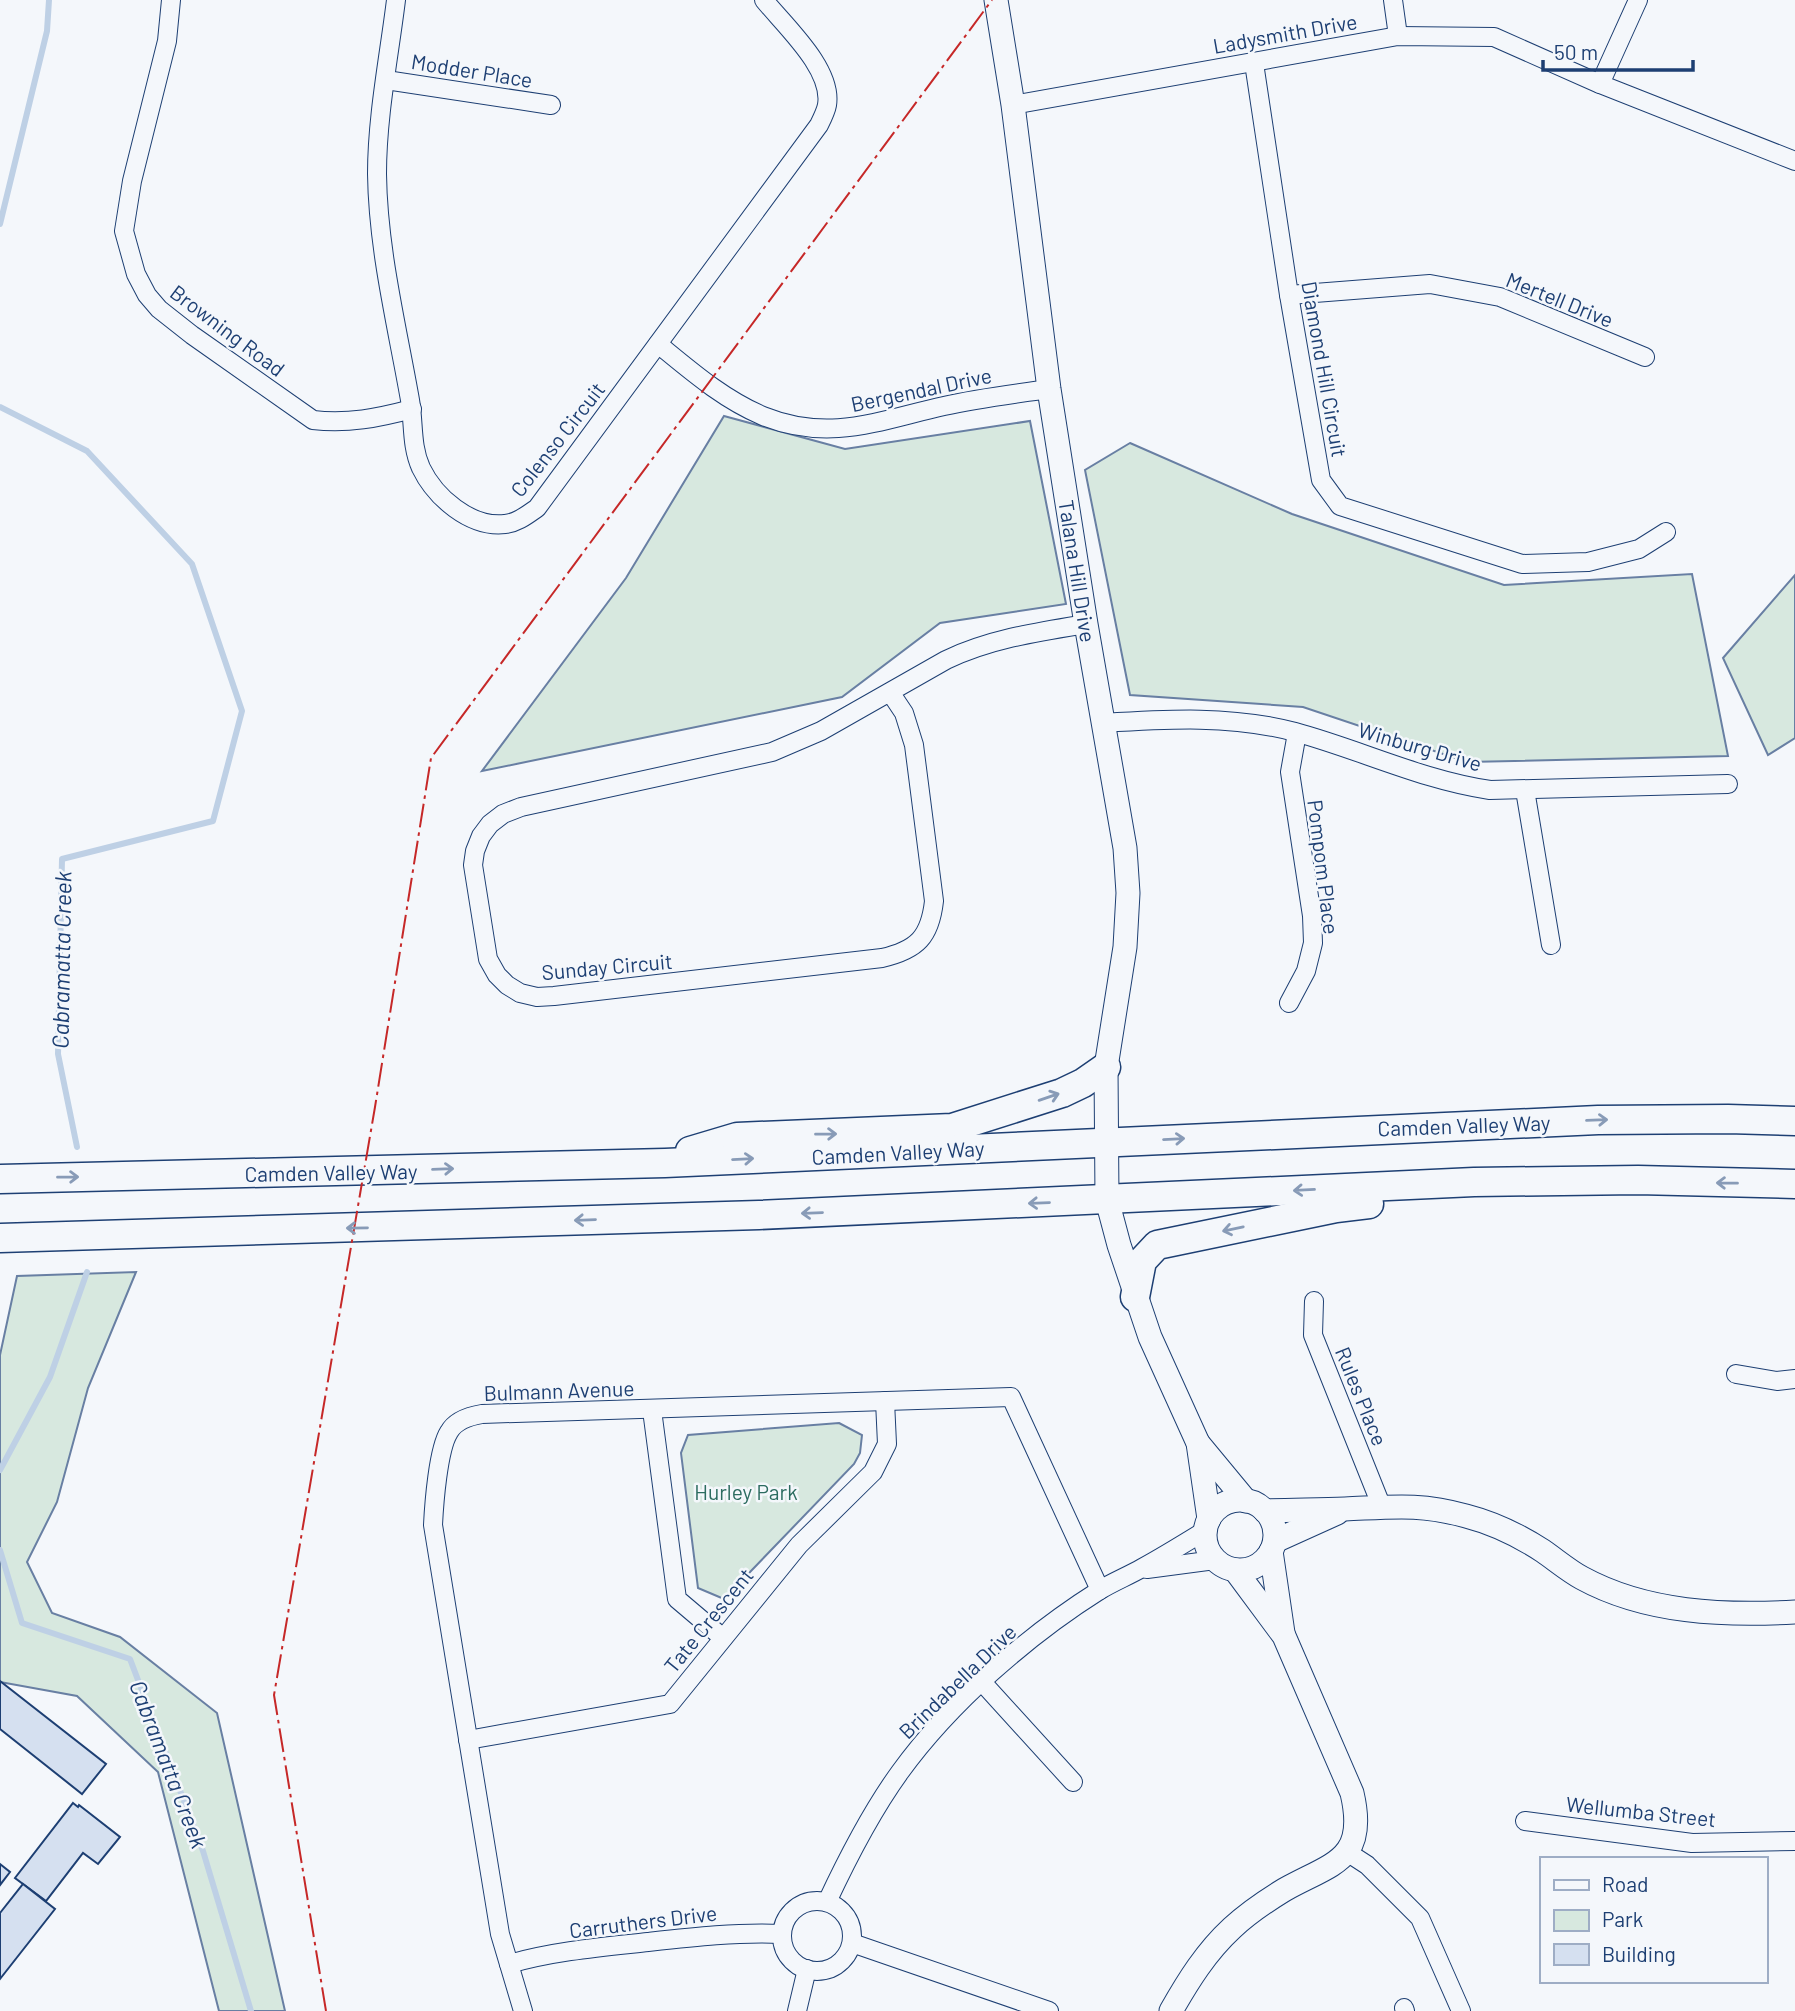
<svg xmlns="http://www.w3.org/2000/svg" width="1795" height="2011" font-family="Barlow,sans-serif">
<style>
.green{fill:#d7e8df;stroke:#687fa3;stroke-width:2}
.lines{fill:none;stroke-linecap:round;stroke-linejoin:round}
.stream{stroke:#bed0e5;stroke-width:6}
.building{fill:#d5e0f0;stroke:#1d3f73;stroke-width:2}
.minor-casing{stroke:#1d3f73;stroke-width:20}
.tertiary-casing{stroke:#1d3f73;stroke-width:25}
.primary-casing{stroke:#1d3f73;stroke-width:31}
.minor{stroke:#f4f7fb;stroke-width:18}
.tertiary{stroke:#f4f7fb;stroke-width:23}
.primary{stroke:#f4f7fb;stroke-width:28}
.power{stroke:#c62828;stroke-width:2;stroke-dasharray:24 5 3.5 5;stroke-linecap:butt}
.oneway{stroke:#889bb7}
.labels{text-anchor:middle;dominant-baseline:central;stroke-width:5;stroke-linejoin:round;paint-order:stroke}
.street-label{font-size:21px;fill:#1d3f73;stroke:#f4f7fb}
.park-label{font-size:21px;fill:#2c6c60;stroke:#f4f7fb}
.water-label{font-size:23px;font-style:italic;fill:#1d3f73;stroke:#f4f7fb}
</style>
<rect width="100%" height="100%" fill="#f4f7fb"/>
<g class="green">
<path d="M724 416 845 449 1030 421 1066 604 940 623 842 697 482 771 626 578Z"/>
<path d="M1130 443 1292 514 1504 585 1692 574 1728 756 1467 762 1303 707 1130 695 1085 470Z"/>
<path d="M1795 575V738L1768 755 1723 658Z"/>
<path d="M136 1272 88 1388 57 1502 27 1562 52 1613 120 1637 217 1713 285 2011H219L158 1772 77 1696 0 1682V1355L17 1276Z"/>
<path d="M839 1423 862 1435 860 1453 854 1464 724 1599 698 1588 681 1453 688 1435Z"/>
</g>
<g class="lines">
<g class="stream">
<path d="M0 224 47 31 49 0"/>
<path d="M0 407 87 451 192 564 242 711 213 821 62 859 58 1054 77 1147"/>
<path d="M0 1470 50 1377 87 1272"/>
<path d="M0 1550 22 1623 130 1659 203 1851 251 2011"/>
</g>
</g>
<g class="building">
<path d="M0 1681 106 1764 82 1794 0 1729Z"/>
<path d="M73 1803 78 1807 79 1805 120 1837 98 1864 83 1853 46 1901 15 1878Z"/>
<path d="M0 1864 10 1872 0 1885Z"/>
<path d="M23 1884 55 1909 0 1979V1913Z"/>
</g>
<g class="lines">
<defs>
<g id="minor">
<path d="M171 0 167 41 132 181 124 231 136 274 147 295 159 309 192 335 313 420C348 424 378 418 412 409"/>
<path d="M396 0C389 57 377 116 377 174 378 250 397 326 410 400 414 423 411 446 421 468 435 497 470 528 505 524 517 523 527 515 537 508L819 125C822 119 826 111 827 105 833 69 785 26 764 0"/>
<path d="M1393 0 1398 36"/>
<path d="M1254 63 1289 295 1321 480 1340 506 1522 564 1588 562 1639 549 1666 532"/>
<path d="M386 80 551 105"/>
<path d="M1600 84 1638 0"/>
<path d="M1013 105 1398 36 1494 37 1600 84 1795 161"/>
<path d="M1289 295 1430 284 1500 297 1645 357"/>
<path d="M658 344C691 371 723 399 763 416 830 443 880 420 944 406 979 398 1014 394 1049 389"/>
<path d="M890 692 904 713 914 745 934 901C930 937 917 950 882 958L554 996 537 997 520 993 507 985 497 975 488 959 473 865 475 851 481 836 490 824 503 814 521 807 772 752 821 731 946 660C990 639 1037 632 1086 624"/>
<path d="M1103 723C1168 719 1231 715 1295 732 1361 750 1422 780 1490 790L1728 784"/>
<path d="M1525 790 1551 945"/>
<path d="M1289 1003 1306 971 1313 943 1312 916 1290 772 1297 733"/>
<path d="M1314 1301 1313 1335 1381 1505"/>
<path d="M1736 1374 1777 1381 1795 1379"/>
<path d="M652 1410 677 1599 723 1638"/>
<path d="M1147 1569 1215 1560"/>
<path d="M982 1682 1073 1782"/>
<path d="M468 1740 670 1704 799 1545 873 1472 887 1444 885 1401"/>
<path d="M1525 1821 1692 1843 1795 1841"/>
<path d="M1347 1852 1367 1865 1420 1918 1461 2011"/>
<circle cx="817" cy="1936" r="35"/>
<path d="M827 1902C848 1857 871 1812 900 1772 950 1703 1027 1636 1100 1590 1113 1582 1128 1576 1142 1568 1164 1556 1185 1543 1206 1530"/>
<path d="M852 1943 1049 2011"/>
<path d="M509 1964C554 1951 602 1947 648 1942 693 1937 737 1932 782 1934"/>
<path d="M1404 2008 1405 2011"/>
<path d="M523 2011 500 1934 433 1525C434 1505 438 1449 449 1432 455 1421 470 1416 482 1414L1011 1397 1100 1590"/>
<path d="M797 2011 807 1969"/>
</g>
<g id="tertiary">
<path d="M996 0 1013 105 1049 389 1086 624 1125 848 1128 893 1125 947 1106 1067 1107 1200 1119 1245 1150 1337 1198 1443 1209 1519"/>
<path d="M1198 1443 1246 1501"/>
<circle cx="1240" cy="1535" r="35"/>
<path d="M1265 1511C1292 1510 1319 1510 1345 1509 1392 1507 1420 1503 1466 1516 1493 1523 1520 1536 1543 1551 1556 1560 1569 1571 1582 1578 1646 1613 1724 1616 1795 1612"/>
<path d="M1275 1541 1337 1513"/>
<path d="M1271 1551 1283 1633"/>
<path d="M1171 2011C1188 1981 1206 1952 1232 1928 1247 1914 1266 1901 1284 1890 1332 1863 1368 1861 1352 1793L1284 1636 1235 1570"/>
</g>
<g id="primary">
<path d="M690 1151 737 1137 952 1128 1062 1093 1083 1083 1106 1067"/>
<path d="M0 1179 665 1163 1598 1120 1728 1119 1795 1121"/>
<path d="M0 1238 759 1215 1474 1182 1638 1180 1795 1184"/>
<path d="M1135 1297 1142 1261 1157 1245 1336 1208 1369 1204"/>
</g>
</defs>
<use href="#minor" class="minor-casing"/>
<use href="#tertiary" class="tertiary-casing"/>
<use href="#primary" class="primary-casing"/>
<use href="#minor" class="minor"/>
<use href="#tertiary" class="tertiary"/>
<use href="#primary" class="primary"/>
<path class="power" d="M326 2011 274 1695 375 1107 431 758 992 0"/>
</g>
<defs><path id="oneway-shaft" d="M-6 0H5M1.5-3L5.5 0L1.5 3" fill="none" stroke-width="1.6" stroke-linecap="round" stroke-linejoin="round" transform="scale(1.75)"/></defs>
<g class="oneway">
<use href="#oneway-shaft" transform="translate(1049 1097) rotate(-19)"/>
<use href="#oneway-shaft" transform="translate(1597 1120) rotate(-2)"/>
<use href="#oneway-shaft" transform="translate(826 1134) rotate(-1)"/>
<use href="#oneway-shaft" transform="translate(1174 1139) rotate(-3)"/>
<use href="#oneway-shaft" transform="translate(743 1159) rotate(-3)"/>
<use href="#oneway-shaft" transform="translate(443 1169) rotate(-2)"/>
<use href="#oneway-shaft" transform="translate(68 1177) rotate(-1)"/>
<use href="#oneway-shaft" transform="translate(1727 1183) rotate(-179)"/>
<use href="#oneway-shaft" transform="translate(1304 1190) rotate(177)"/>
<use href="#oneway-shaft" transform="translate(1039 1203) rotate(178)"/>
<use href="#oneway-shaft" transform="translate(812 1213) rotate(178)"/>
<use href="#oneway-shaft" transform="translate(585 1220) rotate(178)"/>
<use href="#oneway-shaft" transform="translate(357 1228) rotate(179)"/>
<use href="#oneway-shaft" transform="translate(1233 1229) rotate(168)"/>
</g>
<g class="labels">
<g class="street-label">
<text transform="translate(1285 33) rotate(-10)">Ladysmith Drive</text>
<text transform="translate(472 70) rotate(9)">Modder Place</text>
<text transform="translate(1560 299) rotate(22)">Mertell Drive</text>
<text transform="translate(228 330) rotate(37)">Browning Road</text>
<text transform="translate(1325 369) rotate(80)">Diamond Hill Circuit</text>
<text transform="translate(921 389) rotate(-12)">Bergendal Drive</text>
<text transform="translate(557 439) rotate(-52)">Colenso Circuit</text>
<text transform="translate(1078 571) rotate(81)">Talana Hill Drive</text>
<text transform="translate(1420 746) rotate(16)">Winburg Drive</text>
<text transform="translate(1324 867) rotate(83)">Pompom Place</text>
<text transform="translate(607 966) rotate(-5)">Sunday Circuit</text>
<text transform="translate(1464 1125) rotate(-2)">Camden Valley Way</text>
<text transform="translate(898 1152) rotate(-3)">Camden Valley Way</text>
<text transform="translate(331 1172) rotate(-1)">Camden Valley Way</text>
<text transform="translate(559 1390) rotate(-2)">Bulmann Avenue</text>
<text transform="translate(1362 1396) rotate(68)">Rules Place</text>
<text transform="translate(708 1620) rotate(-51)">Tate Crescent</text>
<text transform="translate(957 1681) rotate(-44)">Brindabella Drive</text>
<text transform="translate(1641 1811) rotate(6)">Wellumba Street</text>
<text transform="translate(643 1921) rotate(-7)">Carruthers Drive</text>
</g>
<g class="park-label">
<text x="746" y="1491">Hurley Park</text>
</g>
<g class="water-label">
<text transform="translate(61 960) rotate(-89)">Cabramatta Creek</text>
<text transform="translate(169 1764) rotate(69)">Cabramatta Creek</text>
</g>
</g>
<rect x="1540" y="1857" width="228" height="126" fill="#f4f7fb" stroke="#9eadc5" stroke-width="2"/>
<rect x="1554" y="1880" width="35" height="10" fill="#f4f7fb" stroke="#9eadc5" stroke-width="2"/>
<text x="1602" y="1892" font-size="21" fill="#1d3f73">Road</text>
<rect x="1554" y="1910" width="35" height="21" fill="#d7e8df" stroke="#9eadc5" stroke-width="2"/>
<text x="1602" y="1927" font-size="21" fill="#1d3f73">Park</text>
<rect x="1554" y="1944" width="35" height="21" fill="#d5e0f0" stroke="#9eadc5" stroke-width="2"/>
<text x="1602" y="1962" font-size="21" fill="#1d3f73">Building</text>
<path d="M1543 60v10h150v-10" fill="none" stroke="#1d3f73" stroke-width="3.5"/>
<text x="1554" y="60" font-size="21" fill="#1d3f73" stroke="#f4f7fb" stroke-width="5" paint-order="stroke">50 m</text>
</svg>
